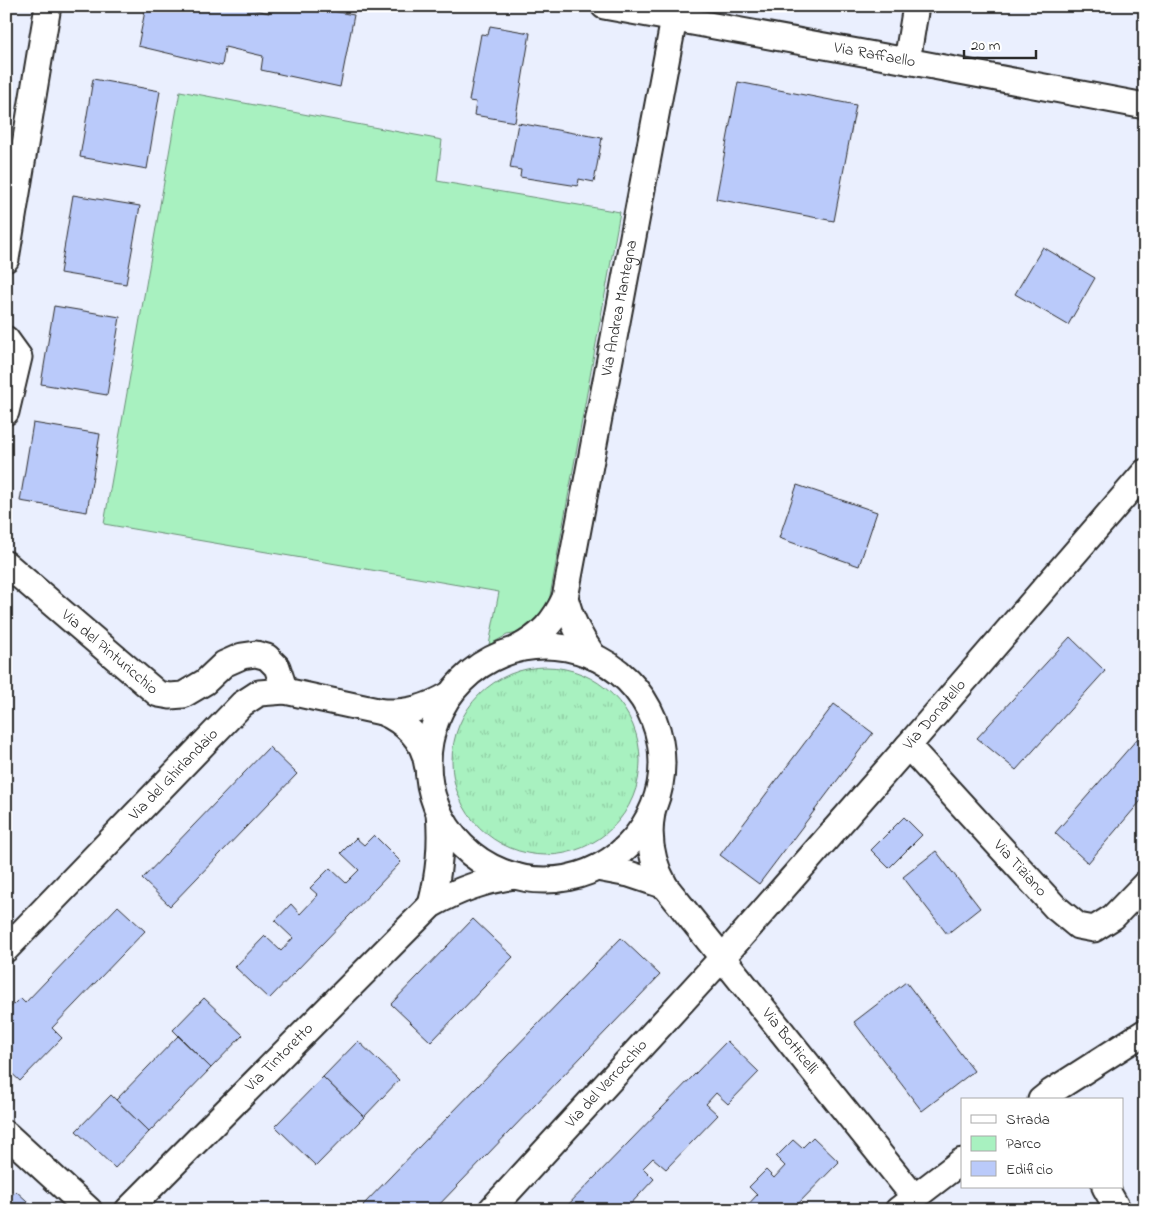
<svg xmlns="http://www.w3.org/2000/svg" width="1151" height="1216" font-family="'Indie Flower',sans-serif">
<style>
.grass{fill:url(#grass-tufts);stroke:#6a8e76}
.park{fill:#a8f1c0;stroke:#6a8e76}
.building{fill:#bacafa;stroke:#2b2b2b}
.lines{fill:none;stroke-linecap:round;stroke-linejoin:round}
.street-casing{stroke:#2b2b2b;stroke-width:29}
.street{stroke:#fff;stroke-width:25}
.labels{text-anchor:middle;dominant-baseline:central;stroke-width:4.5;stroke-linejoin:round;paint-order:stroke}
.street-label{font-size:16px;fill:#2b2b2b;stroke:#fff}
</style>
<defs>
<pattern id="grass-tufts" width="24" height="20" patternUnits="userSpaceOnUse" patternTransform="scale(1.25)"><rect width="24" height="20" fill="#a8f1c0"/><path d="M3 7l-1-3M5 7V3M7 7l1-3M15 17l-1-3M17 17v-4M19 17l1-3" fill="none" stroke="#91cfa5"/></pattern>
</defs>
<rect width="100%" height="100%" fill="#eaeffe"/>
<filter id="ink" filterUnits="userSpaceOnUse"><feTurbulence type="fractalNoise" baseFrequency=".02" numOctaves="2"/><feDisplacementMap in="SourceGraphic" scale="10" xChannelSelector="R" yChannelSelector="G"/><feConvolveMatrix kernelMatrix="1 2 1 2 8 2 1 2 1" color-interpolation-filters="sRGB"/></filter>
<g filter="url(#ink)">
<circle class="grass" cx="546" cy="761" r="94"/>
<path class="park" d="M180 91 442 140 437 181 620 212 550 596 545 613 525 632 507 635 489 645 499 592 104 524Z"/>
<g class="building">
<path d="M146 6H239L269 13 271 6H305L354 15 340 87 261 70 263 56 225 47 222 66 138 46Z"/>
<path d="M490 26 530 33 515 122 474 115 476 102 469 101 481 34 488 35Z"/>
<path d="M93 79 160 91 147 169 80 157Z"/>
<path d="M738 82 856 105 834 221 716 199Z"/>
<path d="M518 123 602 138 594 182 579 179 578 186 520 177 521 170 510 168Z"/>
<path d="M73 195 140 206 126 284 60 273Z"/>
<path d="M1043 247 1095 278 1068 325 1015 294Z"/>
<path d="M54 306 120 317 107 395 41 384Z"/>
<path d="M33 423 100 434 87 512 20 501Z"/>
<path d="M797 485 877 512 859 566 779 538Z"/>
<path d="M1070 637 1105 671 1016 770 977 738Z"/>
<path d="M834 704 873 733 759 884 720 855Z"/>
<path d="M1145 730V796L1088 863 1055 833Z"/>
<path d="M269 747 297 774 170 906 142 879Z"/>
<path d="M904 817 922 835 889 868 871 850Z"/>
<path d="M374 835 401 862 269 999 235 967 265 936 281 951 293 938 275 921 291 904 300 914 318 895 310 888 330 868 346 883 359 870 341 853 356 838 364 845Z"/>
<path d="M936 851 980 908 947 934 903 877Z"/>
<path d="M118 906 145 931 52 1028 62 1038 20 1081 6 1068V1012L20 998 25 1003Z"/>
<path d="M473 919 513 957 431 1042 391 1004Z"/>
<path d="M621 938 660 975 434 1210H368L363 1205Z"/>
<path d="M906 982 974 1071 922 1111 854 1022Z"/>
<path d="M204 998 243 1035 211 1068 173 1030Z"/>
<path d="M178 1036 211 1068 149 1132 116 1100Z"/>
<path d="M358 1041 399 1080 364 1117 323 1077Z"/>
<path d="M727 1041 759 1072 728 1104 716 1093 706 1104 718 1115 666 1169 653 1158 643 1168 654 1179 625 1210H563Z"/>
<path d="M323 1077 364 1117 316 1166 275 1126Z"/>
<path d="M111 1095 149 1132 115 1168 76 1131Z"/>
<path d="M813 1137 839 1162 792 1210H743L757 1195 749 1187 766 1170 774 1178 785 1166 776 1157 793 1140 802 1148Z"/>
<path d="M16 1191 37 1210H6V1201Z"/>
</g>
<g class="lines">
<defs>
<g id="street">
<path id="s1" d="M604 6 907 61 1145 106"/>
<path d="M907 61 916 6"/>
<path d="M6 259 48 6"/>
<path d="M6 339 19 357 6 412"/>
<path id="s2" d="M6 564 158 694 170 696 183 695 205 682 224 664 242 656 256 654 267 657 277 667 285 691"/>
<path d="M565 598C571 621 580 638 594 657"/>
<circle cx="545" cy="763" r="117"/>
<path id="s3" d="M518 648C541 636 554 622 565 598L674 19"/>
<path d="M382 712C404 721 424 740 427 764"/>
<path id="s4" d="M908 746 1055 907 1078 926 1094 929 1113 917 1145 884"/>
<path id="s5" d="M652 813C647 839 652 863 665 886L915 1198"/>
<path d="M597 868 629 874 665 886"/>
<path d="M431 905C439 874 442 845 439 813"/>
<path id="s6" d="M6 949 242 704 259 693 285 691 382 712C408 713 426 708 449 695"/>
<path d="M1041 1100 1051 1092 1145 1032"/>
<path d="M6 1134 89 1210"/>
<path d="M1105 1187 1118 1210"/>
<path id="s7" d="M128 1210 431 905C460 889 483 881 515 876"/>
<path id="s8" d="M491 1210 723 957 908 746 1145 472"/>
<path d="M898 1210 962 1161"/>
</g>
</defs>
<use href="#street" class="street-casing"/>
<use href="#street" class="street"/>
</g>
</g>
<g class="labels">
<g class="street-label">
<text stroke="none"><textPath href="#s1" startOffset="275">Via Raffaello</textPath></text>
<text stroke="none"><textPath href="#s3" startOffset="365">Via Andrea Mantegna</textPath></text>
<text stroke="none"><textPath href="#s2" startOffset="136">Via del Pinturicchio</textPath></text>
<text stroke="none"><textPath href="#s8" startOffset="665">Via Donatello</textPath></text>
<text stroke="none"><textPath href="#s6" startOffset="242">Via del Ghirlandaio</textPath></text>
<text stroke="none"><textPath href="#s4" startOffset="166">Via Tiziano</textPath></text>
<text stroke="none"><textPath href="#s5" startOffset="275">Via Botticelli</textPath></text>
<text stroke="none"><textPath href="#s7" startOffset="215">Via Tintoretto</textPath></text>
<text stroke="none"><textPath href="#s8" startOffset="171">Via del Verrocchio</textPath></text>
</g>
</g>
<rect width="1151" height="1216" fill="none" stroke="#fff" stroke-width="25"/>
<rect x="12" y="12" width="1126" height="1191" fill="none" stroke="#2b2b2b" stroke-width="2" filter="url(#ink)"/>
<rect x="961" y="1098" width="162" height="90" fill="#ffffff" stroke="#aaaaaa"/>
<rect x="971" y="1115" width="25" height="8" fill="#ffffff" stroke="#aaaaaa"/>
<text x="1006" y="1124" font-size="15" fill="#2b2b2b">Strada</text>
<rect x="971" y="1136" width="25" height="15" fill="#a8f1c0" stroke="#aaaaaa"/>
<text x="1006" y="1148" font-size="15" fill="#2b2b2b">Parco</text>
<rect x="971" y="1161" width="25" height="15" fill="#bacafa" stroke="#aaaaaa"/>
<text x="1006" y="1174" font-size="15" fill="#2b2b2b">Edificio</text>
<path d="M964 50v8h72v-8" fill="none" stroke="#2b2b2b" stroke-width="2.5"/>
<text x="971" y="50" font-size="15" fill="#2b2b2b" stroke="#ffffff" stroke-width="4" paint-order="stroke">20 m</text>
</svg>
